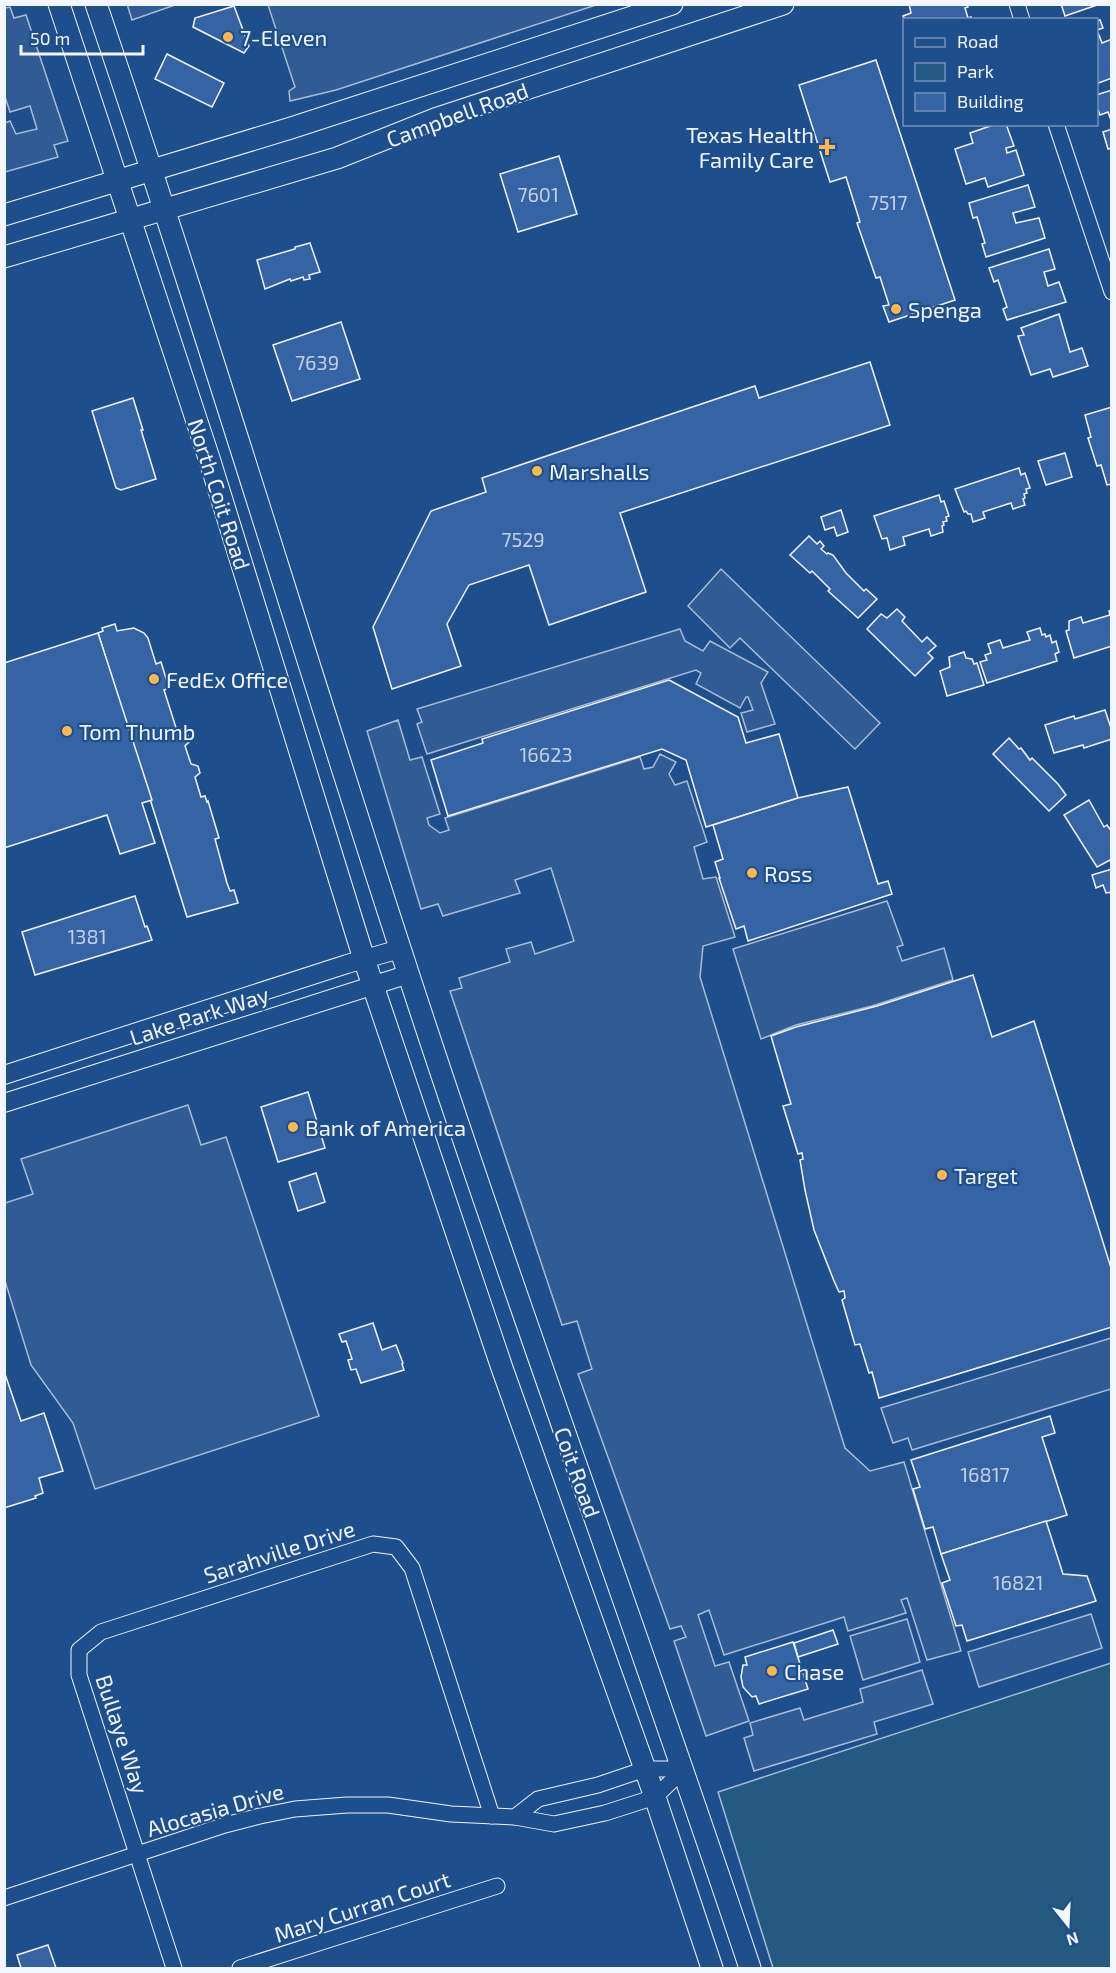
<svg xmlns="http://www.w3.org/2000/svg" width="1116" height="1973" font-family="'Exo 2',sans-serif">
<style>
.green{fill:#245a82;stroke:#a8bbd7;stroke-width:1.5}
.parking{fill:#305b95;stroke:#a8bbd7;stroke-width:1.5}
.building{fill:#3563a3;stroke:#f2f6ff;stroke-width:1.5}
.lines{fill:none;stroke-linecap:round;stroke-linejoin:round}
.minor-casing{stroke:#f2f6ff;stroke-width:17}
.tertiary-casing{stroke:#f2f6ff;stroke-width:20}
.secondary-casing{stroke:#f2f6ff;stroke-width:23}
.minor{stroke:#1f4e8c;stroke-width:15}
.tertiary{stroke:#1f4e8c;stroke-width:18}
.secondary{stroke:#1f4e8c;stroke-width:21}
.poi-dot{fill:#ffb74d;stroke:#1f4e8c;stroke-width:2}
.labels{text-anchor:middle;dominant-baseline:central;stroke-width:4.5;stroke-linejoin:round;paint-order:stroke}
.number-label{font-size:20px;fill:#c3d1e8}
.poi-label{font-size:22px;fill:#f2f6ff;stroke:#1f4e8c;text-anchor:start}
.street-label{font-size:22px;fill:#f2f6ff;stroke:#1f4e8c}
</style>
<rect width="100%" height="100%" fill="#1f4e8c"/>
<path class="green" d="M1111 1663V1968H773L718 1792Z"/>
<g class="parking">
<path d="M127 4H175V5L132 20Z"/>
<path d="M268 5V4L596 5 336 90 290 101 289 91 295 87Z"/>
<path d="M10 7 14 18 26 15 68 141 54 145 58 157 5 172V123L10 121 16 134 37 129 30 106 10 112 5 97V8Z"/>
<path d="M721 569 880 723 855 749 740 638 730 648 688 606Z"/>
<path d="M680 629 685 641 703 651 710 641 768 672 761 683 775 724 747 732 741 713 753 710 748 697H746L740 708 696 684 701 673 696 670 427 754 417 724 422 722 417 709Z"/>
<path d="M398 720 410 760 422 757 440 814 427 818 429 825 440 833 449 830 445 818 640 757 644 769 653 767 660 754 676 762 669 774 675 785 687 781 707 842 694 847 703 879 716 877 735 937 703 946 700 977 845 1448 870 1471 904 1462 961 1651 927 1660 907 1598 901 1600 906 1613 848 1631 844 1617 724 1655 709 1610 698 1615 715 1666 729 1662 749 1721 706 1736 674 1641 686 1637 681 1626 670 1629 578 1374 592 1369 577 1321 562 1325 450 991 462 988 459 978 510 962 506 949 531 942 535 954 574 941 551 868 515 880 520 893 443 916 438 904 421 909 367 731Z"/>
<path d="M887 901 903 945 897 947 902 961 944 948 953 980 872 1006 796 1025 761 1039 733 949Z"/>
<path d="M188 1105 201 1145 226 1137 319 1416 95 1489 73 1423 31 1365 5 1281V1203L33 1194 21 1159Z"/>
<path d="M1111 1338V1389L912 1450 908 1438 893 1443 881 1408Z"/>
<path d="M1091 1614 1102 1648 979 1687 968 1652Z"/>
<path d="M907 1619 920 1662 863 1680 850 1636Z"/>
<path d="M922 1670 933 1704 874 1722 877 1734 754 1771 744 1738 753 1735 750 1723 800 1708 804 1720 863 1702 860 1689Z"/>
</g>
<g class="building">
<path d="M909 4H968V7L965 8 968 18 971 17 972 20H905L903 16 911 13Z"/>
<path d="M1061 4H1100L1065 16Z"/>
<path d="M234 6 249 46 244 53 193 27 195 18Z"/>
<path d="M1100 20 1103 28 1097 30 1102 43 1112 39V78L1096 84V21Z"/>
<path d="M167 54 224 83 212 107 155 79Z"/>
<path d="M876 60 955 300 889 322 883 306 889 305 880 277 876 278 857 223 860 222 846 177 830 182 799 85Z"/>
<path d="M1112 90V123L1108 112 1100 115 1096 105V95Z"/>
<path d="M996 124H1006L1014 146 1006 148 1007 153 1016 150 1024 175 988 187 985 178 966 184 955 149 973 143 970 133Z"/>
<path d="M1112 129V148L1108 149 1103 132Z"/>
<path d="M559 156 577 214 518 232 500 174Z"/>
<path d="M1028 185 1035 207 1013 213 1016 223 1039 218 1045 238 986 257 982 244 985 243 977 217 973 218 969 203Z"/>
<path d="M310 243 320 272 309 275 310 279 304 280 303 277 291 281 290 279 265 289 257 260 295 249V247Z"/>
<path d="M1049 249 1055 269 1044 272 1048 286 1059 282 1066 302 1007 320 1003 309 1007 307 998 280 994 282 989 268Z"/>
<path d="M1059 314 1070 352 1082 348 1088 366 1053 377 1050 369 1031 375 1018 336 1024 335 1021 328Z"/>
<path d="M341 322 360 379 292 401 273 345Z"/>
<path d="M870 362 890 425 620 513 646 592 549 625 529 565 469 585 447 624 461 666 392 689 373 627 431 511 486 492 482 478 582 444 755 386 759 398Z"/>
<path d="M133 398 143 430H141L156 479 121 490 116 488 92 411Z"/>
<path d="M1112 407V484L1107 485 1101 465 1097 466 1088 438 1091 437 1085 415Z"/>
<path d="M1065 453 1072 477 1046 485 1038 461Z"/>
<path d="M1019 468 1021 475 1025 473 1030 488 1026 489 1027 493 1024 494 1025 498 1023 499 1025 505 1013 509 1011 503 983 512 985 518 973 522 971 514H968L966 511 964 512 955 489Z"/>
<path d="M939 495 941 502 944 501 949 516 946 517 947 521 943 522 944 525 942 526 943 532 931 536 929 529 903 537 905 545 890 550 887 538 882 539 874 516Z"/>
<path d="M841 510 848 532 837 536 834 527 825 530 821 517Z"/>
<path d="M809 536 817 544 820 541 824 546 821 549 827 554 828 553 833 555 846 573 864 591 866 589 877 599 858 618 828 591 830 589 812 571 810 573 790 555Z"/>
<path d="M897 609 905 617 902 621 922 642 927 637 936 646 928 653 933 658 915 676 867 629 881 614 887 618Z"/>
<path d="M1112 610V646L1074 658 1066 631 1069 630V621L1081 617 1083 623 1110 615 1109 611Z"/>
<path d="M115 624 117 631 134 628 144 633 148 638 156 664 161 662 169 688 164 690 178 734 184 732 188 735 190 741 185 746 191 764 198 766 200 773 195 777 201 797 205 796 207 802 208 801 219 838 215 839 227 883 230 891 234 890 238 903 187 917 98 633 103 631 102 628Z"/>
<path d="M1040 628 1042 635 1045 634 1046 637 1050 635 1052 643 1056 641 1059 652 1055 654 1057 661 987 683 980 662 987 660 985 655 991 653 988 644 1000 640 1003 648 1030 640 1027 632Z"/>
<path d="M98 633 152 800 142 803 155 843 120 854 107 815 4 848V663Z"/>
<path d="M964 652 966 658 972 659 974 664 977 663 984 685 947 696 940 671 950 667 949 657Z"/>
<path d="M669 680 738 717 746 743 779 734 798 798 706 827 686 760 662 749 448 816 431 760 483 743 482 739Z"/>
<path d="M1105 710 1112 731V739L1084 748 1083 745 1054 753 1045 725 1074 716 1075 719Z"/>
<path d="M1009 738 1019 749 1021 748 1030 760 1032 758 1058 784 1066 795 1049 811 993 754Z"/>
<path d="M848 787 878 884 888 881 892 894 748 941 744 926 736 929 719 878H720L715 862 723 859 713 825 798 798Z"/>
<path d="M1089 800 1104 827 1107 825 1112 832V859L1097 867 1064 815Z"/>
<path d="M1112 869V892L1106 893 1103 885 1096 888 1092 875Z"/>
<path d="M135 896 145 927 147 926 152 940 35 975 22 932Z"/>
<path d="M973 975 992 1037 1034 1021 1112 1271V1327L879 1398 872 1372 869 1373 860 1344 855 1345 842 1300 845 1298 844 1291 839 1292 834 1281 814 1230 805 1190 800 1160 803 1159 802 1153 798 1154 783 1106 791 1104 771 1036 796 1027 877 1006Z"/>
<path d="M308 1092 325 1148 278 1162 261 1107Z"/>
<path d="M316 1173 325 1202 298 1211 289 1182Z"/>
<path d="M373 1323 382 1350 396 1345 403 1363 402 1364 404 1370 361 1383 356 1369 351 1370 348 1360 352 1359 346 1341 342 1342 339 1334Z"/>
<path d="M4 1371 21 1421 44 1413 63 1471 39 1478 43 1493 35 1496 36 1498 4 1508Z"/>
<path d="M1050 1416 1055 1433 1042 1437 1067 1515 941 1554 933 1527 925 1529 913 1489 920 1487 911 1460Z"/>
<path d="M1046 1521 1063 1574 1087 1576 1096 1601 967 1641 962 1625 956 1626 942 1583 950 1580 941 1554Z"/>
<path d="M833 1630 838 1644 798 1657 794 1643Z"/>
<path d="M793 1642 808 1689 759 1704 756 1696 752 1697 743 1687 741 1677 743 1665H747L745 1657Z"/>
<path d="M48 1945 56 1968H21L17 1955Z"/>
</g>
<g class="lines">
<defs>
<g id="minor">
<path d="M1017 4 1022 20"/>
<path d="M1056 124 1112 292"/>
<path d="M515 1817 538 1799 598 1785 645 1769H684"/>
<path d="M4 1898 225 1825 260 1816 295 1809 347 1805H388L451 1814 515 1817 554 1824 605 1813 655 1797 684 1769"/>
<path d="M174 1968 79 1675V1650L101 1632 373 1544 396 1547 412 1568 492 1816"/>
<path d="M240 1968 497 1886"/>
</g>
<g id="tertiary">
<path d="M4 1075 347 964 400 949"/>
<path d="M4 1103 409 974"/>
</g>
<g id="secondary">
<path d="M59 4 209 458 364 959 502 1368 655 1797 712 1968"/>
<path d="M96 4C202 316 297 632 399 945 510 1288 636 1626 750 1968"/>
<path d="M4 215 291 128 672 4"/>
<path d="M4 257 337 158 435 119 783 4"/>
</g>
</defs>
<use href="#minor" class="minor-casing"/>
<use href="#tertiary" class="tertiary-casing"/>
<use href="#secondary" class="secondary-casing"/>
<use href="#minor" class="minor"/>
<use href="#tertiary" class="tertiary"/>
<use href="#secondary" class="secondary"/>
</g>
<g class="poi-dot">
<circle cx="228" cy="37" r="6"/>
<path d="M824 138h6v6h6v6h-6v6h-6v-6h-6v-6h6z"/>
<circle cx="896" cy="309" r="6"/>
<circle cx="537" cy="471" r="6"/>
<circle cx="154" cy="679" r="6"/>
<circle cx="67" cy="731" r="6"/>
<circle cx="752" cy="873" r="6"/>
<circle cx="293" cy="1127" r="6"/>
<circle cx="942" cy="1175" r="6"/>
<circle cx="772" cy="1671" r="6"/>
</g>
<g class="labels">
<g class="number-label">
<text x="538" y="194">7601</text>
<text x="888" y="202">7517</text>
<text x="317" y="362">7639</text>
<text x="523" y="539">7529</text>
<text x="546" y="754">16623</text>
<text x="87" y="936">1381</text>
<text x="985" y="1474">16817</text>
<text x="1018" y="1582">16821</text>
</g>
<g class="poi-label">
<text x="240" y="37">7-Eleven</text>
<text x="814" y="134" text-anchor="end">Texas Health<tspan x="814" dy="25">Family Care</tspan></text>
<text x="908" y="309">Spenga</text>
<text x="549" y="471">Marshalls</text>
<text x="166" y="679">FedEx Office</text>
<text x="79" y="731">Tom Thumb</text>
<text x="764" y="873">Ross</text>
<text x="305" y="1127">Bank of America</text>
<text x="954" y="1175">Target</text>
<text x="784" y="1671">Chase</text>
</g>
<g class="street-label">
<text transform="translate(457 114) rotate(-20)">Campbell Road</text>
<text transform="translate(220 494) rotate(72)">North Coit Road</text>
<text transform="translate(199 1015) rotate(-18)">Lake Park Way</text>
<text transform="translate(578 1472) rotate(70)">Coit Road</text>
<text transform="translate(279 1551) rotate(-18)">Sarahville Drive</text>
<text transform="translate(123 1734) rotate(72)">Bullaye Way</text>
<text transform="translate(215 1809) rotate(-16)">Alocasia Drive</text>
<text transform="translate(362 1906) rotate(-18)">Mary Curran Court</text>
</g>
</g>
<rect width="1116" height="1973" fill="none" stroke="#f2f6ff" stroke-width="12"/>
<rect x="903" y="18" width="195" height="108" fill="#1f4e8c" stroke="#7391ba" stroke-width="1.5"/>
<rect x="915" y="38" width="30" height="9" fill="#1f4e8c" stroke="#7391ba" stroke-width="1.5"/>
<text x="957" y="48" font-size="18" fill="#f2f6ff">Road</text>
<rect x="915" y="63" width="30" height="18" fill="#245a82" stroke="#7391ba" stroke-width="1.5"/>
<text x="957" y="78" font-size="18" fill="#f2f6ff">Park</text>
<rect x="915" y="93" width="30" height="18" fill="#3563a3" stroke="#7391ba" stroke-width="1.5"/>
<text x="957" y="108" font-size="18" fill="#f2f6ff">Building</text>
<g transform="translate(1068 1925) rotate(162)" stroke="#1f4e8c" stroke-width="4.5" paint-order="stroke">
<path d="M0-4.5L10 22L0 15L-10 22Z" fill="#f2f6ff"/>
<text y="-9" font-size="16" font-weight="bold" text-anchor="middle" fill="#f2f6ff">N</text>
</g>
<path d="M21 45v9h122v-9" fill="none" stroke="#f2f6ff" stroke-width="3"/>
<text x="30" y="45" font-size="18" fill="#f2f6ff" stroke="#1f4e8c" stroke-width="4.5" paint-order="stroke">50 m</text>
</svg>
